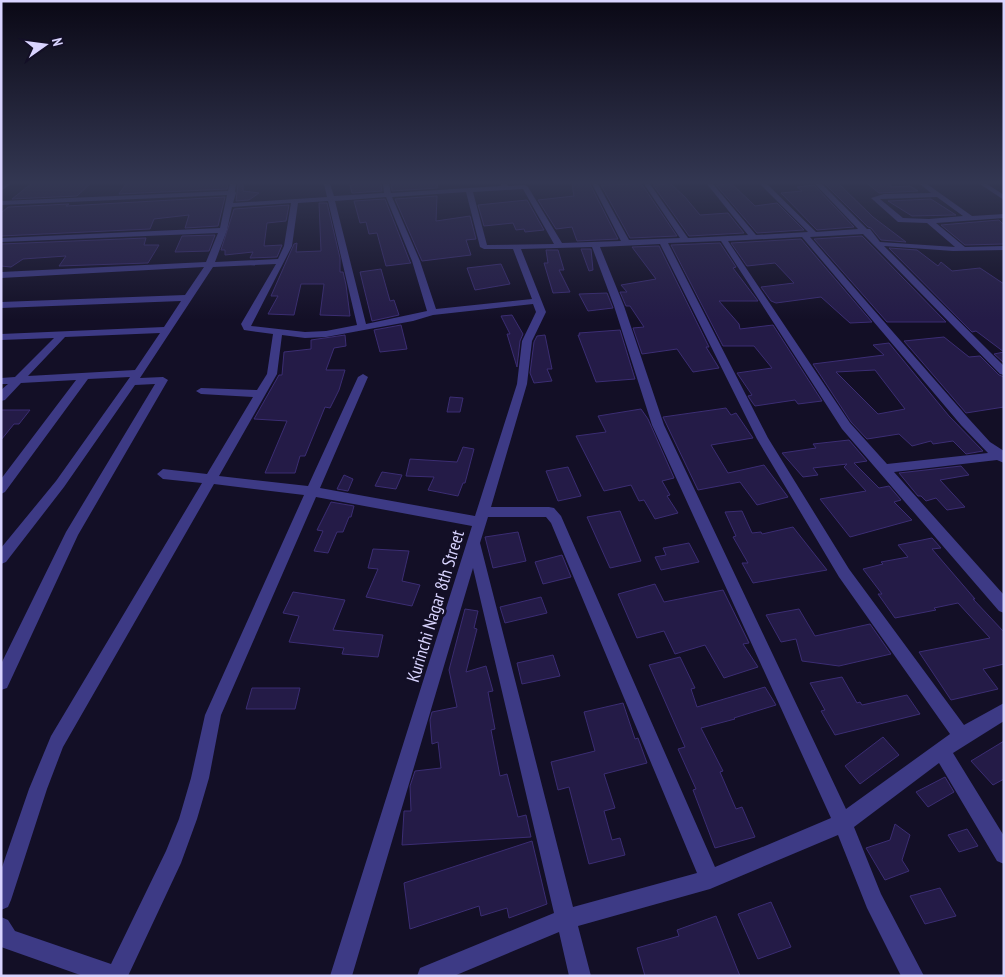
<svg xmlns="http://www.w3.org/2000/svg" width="1005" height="977" font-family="'PT Sans Narrow',sans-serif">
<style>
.building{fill:#241b47;stroke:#3b2d73;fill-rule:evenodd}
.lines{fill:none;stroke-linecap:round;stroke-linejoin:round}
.minor{fill:#3d3a85;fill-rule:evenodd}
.labels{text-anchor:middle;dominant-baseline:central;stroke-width:5;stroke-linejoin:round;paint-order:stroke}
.street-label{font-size:18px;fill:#d9d4ff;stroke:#130f26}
</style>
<rect width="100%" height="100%" fill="#130f26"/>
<g class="building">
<path d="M31 184H90L77 196 12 199Z"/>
<path d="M126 184H228L227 189 119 194Z"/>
<path d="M238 184H243V191L259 193 249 200 236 201Z"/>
<path d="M358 184H381L382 191 352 193 350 185Z"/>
<path d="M391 184H438L437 188 392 191Z"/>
<path d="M572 184H590L618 239 577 241 572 227 556 229 538 200 574 196Z"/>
<path d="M640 184 643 186 677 236 630 238 601 185Z"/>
<path d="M671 184 685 197 700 215 728 213 744 233 689 236 653 185Z"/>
<path d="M732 184 755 206 777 203 804 230 757 233 716 185Z"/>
<path d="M825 184H839L873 217 906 242 881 240 871 228 868 227Z"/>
<path d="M868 184H891V187L910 186 918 191 879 193Z"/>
<path d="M814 185 854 227 817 230 781 193 802 191 797 187Z"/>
<path d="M437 196 436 221 470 216 476 239 466 240 471 255 422 261 395 199Z"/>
<path d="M225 197 218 226 185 228 189 215 154 219 150 229 1 236V213L8 207 69 204 66 206Z"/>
<path d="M385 199 410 262 411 263 386 266 377 233 369 234 366 222 360 223 354 201Z"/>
<path d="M931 199 956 215 912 216 888 201Z"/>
<path d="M527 200 544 230 525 232 524 229 516 230 513 223 484 226 478 205Z"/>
<path d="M319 203H327L340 258V272H343L346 285 350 316 320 315 324 284H301L294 315 268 314 278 296H271L294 244 297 243 296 252 321 251Z"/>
<path d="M289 205 286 221 267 223 264 246 282 245 277 257 250 258 253 252 225 255V250H221L234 209Z"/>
<path d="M999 220 1004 225V244L965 245 941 225Z"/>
<path d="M215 235 209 251 175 252 182 236Z"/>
<path d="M862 236 946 322H887L814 239Z"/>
<path d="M146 238 144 245H159L148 263 59 266 66 256 23 259 11 267 1 266V244Z"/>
<path d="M801 239 872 322 850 323 821 297 776 303 771 301 761 287 794 283 775 263 747 266 731 243Z"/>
<path d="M720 243 736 267 733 268 758 301H719L739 324 740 329 773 325 822 401 798 404 795 400 755 406 752 402 748 396 752 395 737 373 772 368 754 346H723L671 245Z"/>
<path d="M659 246 709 347H706L719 368 693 372 677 349 642 354 633 328 644 327 630 306H626L620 292H627L621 285 656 279 632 247Z"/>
<path d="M889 248 917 250 938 266 941 262 952 271 980 268 1004 284V363L994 354 1004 352 976 331 972 332Z"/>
<path d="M581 249H591L593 270 589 271Z"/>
<path d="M546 250H558L564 270H559L570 292 553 293 544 263H548Z"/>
<path d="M501 264 510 284 475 290 467 268Z"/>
<path d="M381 269 390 301 394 300 399 315 372 321 360 272Z"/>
<path d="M607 293 613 308 588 311 579 294Z"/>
<path d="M512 315 523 334 520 341 517 367 507 334H510L501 316Z"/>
<path d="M401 325 407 349 380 352 374 330Z"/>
<path d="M620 330 635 379 596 382 578 335H580L579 333Z"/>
<path d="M345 335 346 346 334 348 326 370H345L339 390 330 408 325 407 305 456H300L295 473H265L287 421 254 419 279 375H282L284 352 311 349V340Z"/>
<path d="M545 335 552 369H547L552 381 534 383 530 373 534 342 537 336Z"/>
<path d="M944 337 969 357 980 356 999 375 1004 377V407L966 413 904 341Z"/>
<path d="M889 343 949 416 983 451 966 454 953 441 933 444 931 441 912 446 899 434 867 439 851 422 813 364 884 355 873 345ZM875 370 905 409 878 414 836 372Z"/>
<path d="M450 397 463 398 460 412H447Z"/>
<path d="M726 408 731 415 736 413 753 438 711 445 728 473 764 465 788 497 757 505 740 482 698 490 663 417Z"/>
<path d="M641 409 648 419 674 478 662 481 670 495 667 496 678 513 655 519 644 500 639 501 631 485 604 491 576 436 606 432 598 416Z"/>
<path d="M1 410H30L19 424H14L1 440Z"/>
<path d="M849 440 867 461 854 463 879 488 889 486 901 500 894 502 912 520 850 537 820 499 866 491 844 467 847 464 813 468 818 475 803 477 782 453 816 448 813 444Z"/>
<path d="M463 447 474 449 465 483H463L458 496 428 490 434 477 406 476 410 459 457 462Z"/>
<path d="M961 466 969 475 940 480 965 507 947 510 936 498 926 501 921 496H918L899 473Z"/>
<path d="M568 467 581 496 558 501 546 471Z"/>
<path d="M382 472 402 475 396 489 375 486Z"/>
<path d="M344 475 353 479 348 491 337 489Z"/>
<path d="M331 502 354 506 351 517H349L343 532H337L328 553 314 551 323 531 317 530Z"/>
<path d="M620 511 641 561 610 568 587 517Z"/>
<path d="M742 511 752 533 761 532 762 534 793 527 827 570 753 583 742 563H748L733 537 736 536 725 512Z"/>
<path d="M518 532 526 561 493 568 485 537Z"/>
<path d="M932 538 941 548 932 549 975 599H973L1004 632V664L983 669 998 689 951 700 919 652 990 638 958 603 934 608 936 610 895 618 878 594H882L863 569 883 564 881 562 908 557 898 545Z"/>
<path d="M689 543 699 562 661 570 655 557 666 555 663 548Z"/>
<path d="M373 549 409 551 402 581 420 585 412 606 366 597 378 569 368 568Z"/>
<path d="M562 555 571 577 543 584 535 562Z"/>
<path d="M655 584 664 602 723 590 749 643 743 644 758 667 724 678 705 645 675 654 664 631 637 638 618 594Z"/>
<path d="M293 592 345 600 333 630 383 635 378 657 342 654 344 648 289 642 299 616 283 613Z"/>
<path d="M541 597 547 613 505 623 500 607Z"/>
<path d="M465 609 478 611 474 628 477 629 466 672 486 666 493 691 488 692 495 729 491 730 500 776 507 774 518 817 526 815 531 837 402 845 404 811H411L410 786 415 771 441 768 438 742 432 744 430 720 432 712 457 707 449 670Z"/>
<path d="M799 609 815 636 870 624 891 654 839 666 802 661 796 639 781 642 766 615Z"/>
<path d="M553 655 560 676 522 684 517 663Z"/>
<path d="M680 657 695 688 691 689 697 707 765 687 776 705 734 718 735 719 701 728 723 771 720 772 736 809 742 807 755 837 715 848 693 790 696 789 678 749 685 747 649 665Z"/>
<path d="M842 677 857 703 860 702 862 705 907 695 920 714 835 735 821 711 825 710 810 683Z"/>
<path d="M252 688H300L295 709H246Z"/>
<path d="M623 703 635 739 638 738 647 763 604 774 615 808 604 811 612 840 620 838 625 855 589 864 569 787 558 790 551 762 595 751 584 712Z"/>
<path d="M883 737 899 755 860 784 845 766Z"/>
<path d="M1004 741V779L993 785 971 761Z"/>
<path d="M945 777 954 792 928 807 916 792Z"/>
<path d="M895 824 910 835 902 860 909 871 885 880 866 848 890 840Z"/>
<path d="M967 829 978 846 959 852 948 835Z"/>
<path d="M532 841 547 904 509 918 507 908 481 916 479 906 410 929 404 883Z"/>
<path d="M940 888 956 916 925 924 910 896Z"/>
<path d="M771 902 791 947 758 959 738 914Z"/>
<path d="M716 916 740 976H645L637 948 679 936 677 930Z"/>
</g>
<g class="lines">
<g class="minor">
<path d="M4 184H11L1 191V186Z"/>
<path d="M230 184H236L235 191 236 193 233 203 327 197 324 184H330L334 196 384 193 383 184H389L391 193 501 186V184H507L508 186 525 185 528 187 562 243 621 241 592 184H598L629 240 680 238 644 184H650L688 238 748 235 707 184H713L756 235 808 232 760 184H767L816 232 858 229 815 184H822L867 229H870L880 242 955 247 927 223 898 222 871 198 884 194 931 193 920 184H927L972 216 1004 214V218L936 223 965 247 1004 246V250L953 251 884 246 1004 366V375L1000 374 863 234 810 237 969 419 990 442 1004 451V463L997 460 894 472 1004 595V613L999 611 842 429 721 241 668 243 768 438 849 569 964 725 1004 703V721L953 753 1004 836V864L997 861 939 763 854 827 881 894 924 976H901L867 908 838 835 710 889 578 926 591 976H569L559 932 454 976H417L420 968 554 913 473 568 352 976H330L472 526 316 497 221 715 209 778 197 819 181 863 128 976H83L1 947V917L8 920 15 931 111 964 166 851 179 819 191 778 205 715 304 495 214 484 63 747 47 789 11 900 8 907 1 910V870L29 789 51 736 202 483 163 479 157 474 163 469 207 474 253 397 201 394 196 391 201 388 257 390 267 374 273 334 244 330 241 324 276 264 213 267 140 378 163 377 168 380 78 535 7 688 1 690V664L66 532 155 384 135 385 64 487 6 562 1 564V548L56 481 130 377 88 379 5 492 1 494V479L76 380 21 383 5 400 1 401V390L8 384H1V378L15 377 54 338 1 340V334L164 327 181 301 1 308V302L185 295 204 267 1 278V272L206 262 218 233 1 242V238L220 228 227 195 1 205V201L228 191ZM523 189 554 244 487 245 473 192ZM466 192 480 247 484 249H513L532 299 436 309 420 261 392 197ZM386 197 412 261 427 311 366 324 335 201ZM937 197 963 216 929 219 903 218 880 199ZM328 201 357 325 326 331 305 332 251 326 292 246 298 203ZM291 203 284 246 278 259 215 262 227 230 232 207ZM802 237 961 425 988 453 887 464 850 423 728 241ZM660 244 757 439 839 577 950 734 846 809 664 425 624 306 600 247ZM592 247 614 306 652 425 831 818 715 867 561 516 554 508 549 507H491L527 384 532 341 546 312 521 249ZM533 304 536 312 522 341 517 384 475 516 320 488 368 377 363 374 358 377 308 486 219 476 277 374 282 335 305 338 326 337 413 321 433 315ZM160 333 135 370 28 376 65 337ZM488 517H546L551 523 697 873 573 907 480 543Z"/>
<path d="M980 184H987L1004 195V200Z"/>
</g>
</g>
<linearGradient id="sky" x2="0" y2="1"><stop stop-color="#0a0815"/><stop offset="0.57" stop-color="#333752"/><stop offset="1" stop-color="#333752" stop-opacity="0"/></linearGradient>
<rect width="1005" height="320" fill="url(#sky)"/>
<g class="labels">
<g class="street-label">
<text transform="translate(435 606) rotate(-73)">Kurinchi Nagar 8th Street</text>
</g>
</g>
<rect width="1005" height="977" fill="none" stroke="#d9d4ff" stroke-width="5"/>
<g transform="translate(45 45) rotate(76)" stroke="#130f26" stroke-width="4" paint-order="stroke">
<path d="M0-4L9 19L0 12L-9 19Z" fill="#d9d4ff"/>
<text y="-8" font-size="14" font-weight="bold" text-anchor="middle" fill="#d9d4ff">N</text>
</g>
</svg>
